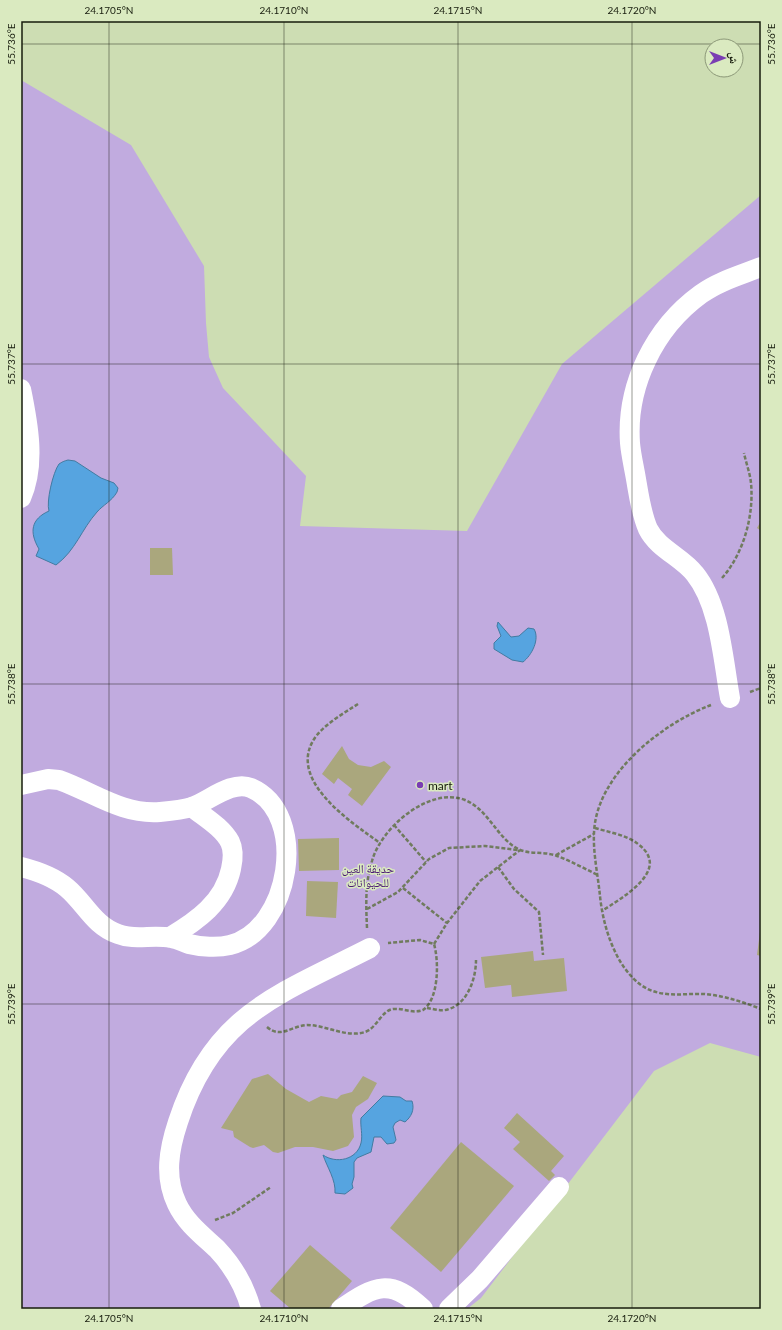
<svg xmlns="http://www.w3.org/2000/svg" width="782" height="1330" font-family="Lato,'Noto Naskh Arabic',sans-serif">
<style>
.green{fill:#c1abdf}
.water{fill:#56a4e0;stroke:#437ba1}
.building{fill:#aaa77d}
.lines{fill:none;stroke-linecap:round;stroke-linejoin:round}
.path{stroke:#707b5e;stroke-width:2.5;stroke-dasharray:4 2;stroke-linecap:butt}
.minor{stroke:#fff;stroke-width:20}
.ticks{fill:none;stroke:#171c0d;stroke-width:1;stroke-opacity:0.45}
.poi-dot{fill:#7a3db3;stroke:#daeac0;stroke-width:1.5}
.labels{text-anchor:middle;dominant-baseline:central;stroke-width:3;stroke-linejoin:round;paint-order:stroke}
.poi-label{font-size:12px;fill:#171c0d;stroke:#daeac0;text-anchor:start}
.park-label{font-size:12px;fill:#4a1874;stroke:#daeac0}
.neatline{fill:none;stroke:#171c0d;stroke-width:1.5}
.ticks-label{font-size:10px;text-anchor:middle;fill:#171c0d}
</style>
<rect width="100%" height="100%" fill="#cdddb3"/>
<path class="green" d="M21 80 131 145 204 266 206 323 209 357 223 388 306 476 300 526 467 531 562 364 761 195V1057L710 1043 654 1071 481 1298 467 1309H21Z"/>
<g class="water">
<path d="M68 460 75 461 101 478 114 483 118 488 117 492C112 501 103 505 97 512 81 530 76 550 56 565L36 556 39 549C29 532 31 519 49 511 46 502 53 472 59 464 62 462 64 461 68 460Z"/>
<path d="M498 622 511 637 519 636 528 628 534 629C540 639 532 655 523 662L512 660 494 649V643L501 636 497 626Z"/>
<path d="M383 1096 400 1097 406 1101H412C415 1110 411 1117 405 1122L400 1120 395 1123 393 1127 396 1140 394 1143 387 1144 381 1137H374L371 1152 357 1158 354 1162V1177L352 1184 353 1188 345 1194 335 1193C336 1180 327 1167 323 1155 336 1164 357 1160 361 1143 363 1135 360 1126 361 1118Z"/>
</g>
<g class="building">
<path d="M761 521V531L757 528Z"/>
<path d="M150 548H172L173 575H150Z"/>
<path d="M342 746 349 759 358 765 371 767 384 761 391 767 362 806 348 795 352 789 338 778 334 784 322 774Z"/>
<path d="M339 838V870L299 871 298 839Z"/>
<path d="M307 881 338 882 336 918 306 916Z"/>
<path d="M760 932 761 933V956L757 955Z"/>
<path d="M533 951 534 961 564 958 567 991 512 997 511 985 485 988 481 957Z"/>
<path d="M268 1074 286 1089 309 1102 321 1096 337 1099 341 1095 352 1092 363 1076 377 1083 368 1099 356 1107 352 1115 354 1137 348 1146 333 1151 313 1147H295L278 1153 273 1152 264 1145 253 1148 250 1147 234 1137 233 1131 221 1128 252 1079Z"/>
<path d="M517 1113 564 1156 551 1171 555 1175 549 1181 513 1149 520 1142 504 1128Z"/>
<path d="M461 1142 514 1186 441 1272 390 1228Z"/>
<path d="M310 1245 352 1281 328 1309H291L270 1291Z"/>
</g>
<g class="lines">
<g class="path">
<path d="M722 578C744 553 754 515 751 483 750 473 746 463 744 453"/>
<path d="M750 692 761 688"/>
<path d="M358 704C344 713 328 722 317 735 283 778 351 822 380 843"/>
<path d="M711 705C661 724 596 775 594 833 593 853 598 876 600 896 603 926 615 966 641 985 661 999 683 993 705 994 725 996 743 1002 761 1009"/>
<path d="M394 825 426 862"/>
<path d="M595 828C608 832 627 835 638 844 673 870 621 898 602 911"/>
<path d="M556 855 594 834"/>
<path d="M498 867 514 889 539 912 543 955"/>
<path d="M403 888 447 923"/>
<path d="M367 909 398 892 429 859 449 848 485 846 518 850"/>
<path d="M367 928C366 905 365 883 372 861 381 828 429 786 465 800 489 810 496 837 518 849 530 855 545 851 557 856 571 861 585 869 598 875"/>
<path d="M434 944 447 923 480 881 520 850"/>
<path d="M427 1008C434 1009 442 1012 449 1009 468 1003 476 978 476 960"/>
<path d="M267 1027C281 1039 291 1026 307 1025 326 1025 346 1038 365 1032 377 1028 381 1011 393 1009 404 1008 413 1014 423 1010 439 999 439 961 434 944L420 940 388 943"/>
<path d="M215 1220 233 1213 271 1187"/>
</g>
<g class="minor">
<path d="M21 389C28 423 36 465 21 498"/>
<path d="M730 698C723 660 720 605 695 574 682 557 658 549 648 529 641 513 639 496 636 479 634 467 631 455 630 443 626 386 654 328 701 294 719 281 741 275 761 267"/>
<path d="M21 785 48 779 59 780C93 792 122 815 160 812 171 811 182 810 192 807 209 801 232 780 251 788 310 814 290 931 230 945 218 948 201 947 189 944 183 942 177 939 171 938 153 934 135 941 118 934 94 926 85 903 67 888 54 877 37 871 21 867"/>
<path d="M170 937C197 921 224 902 231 869 233 860 234 850 230 842 222 827 204 817 192 807"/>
<path d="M251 1309C245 1287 233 1266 217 1249 202 1235 186 1223 177 1204 164 1177 169 1149 178 1122 213 1014 278 995 370 948"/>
<path d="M341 1309C375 1285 391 1278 423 1309"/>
<path d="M449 1309 480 1279 559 1187"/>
</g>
</g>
<path class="ticks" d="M109 21V1309M284 21V1309M458 21V1309M632 21V1309M21 44H761M21 364H761M21 684H761M21 1004H761"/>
<circle class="poi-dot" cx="420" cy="785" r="4"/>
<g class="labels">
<g class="poi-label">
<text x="428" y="785">mart</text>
</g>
<g class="park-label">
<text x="368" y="868">حديقة العين<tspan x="368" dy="14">للحيوانات</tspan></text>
</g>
</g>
<rect width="782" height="1330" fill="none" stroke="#daeac0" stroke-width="44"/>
<g transform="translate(724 58) rotate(90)"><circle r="19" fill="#daeac0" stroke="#8c9878"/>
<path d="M0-3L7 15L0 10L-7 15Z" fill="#7a3db3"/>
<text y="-6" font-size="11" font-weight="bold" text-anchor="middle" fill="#171c0d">ش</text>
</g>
<rect x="22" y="22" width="738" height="1286" class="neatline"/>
<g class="ticks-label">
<text x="109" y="14">24.1705°N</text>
<text x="284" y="14">24.1710°N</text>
<text x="458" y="14">24.1715°N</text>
<text x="632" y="14">24.1720°N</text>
<text transform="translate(11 44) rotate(-90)" y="4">55.736°E</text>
<text transform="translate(771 44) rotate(-90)" y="4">55.736°E</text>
<text transform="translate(11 364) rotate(-90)" y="4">55.737°E</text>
<text transform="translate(771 364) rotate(-90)" y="4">55.737°E</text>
<text transform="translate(771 684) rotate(-90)" y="4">55.738°E</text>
<text transform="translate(11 684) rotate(-90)" y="4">55.738°E</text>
<text transform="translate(771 1004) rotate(-90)" y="4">55.739°E</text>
<text transform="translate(11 1004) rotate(-90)" y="4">55.739°E</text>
<text x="109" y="1322">24.1705°N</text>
<text x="284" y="1322">24.1710°N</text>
<text x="458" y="1322">24.1715°N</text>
<text x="632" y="1322">24.1720°N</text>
</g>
</svg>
